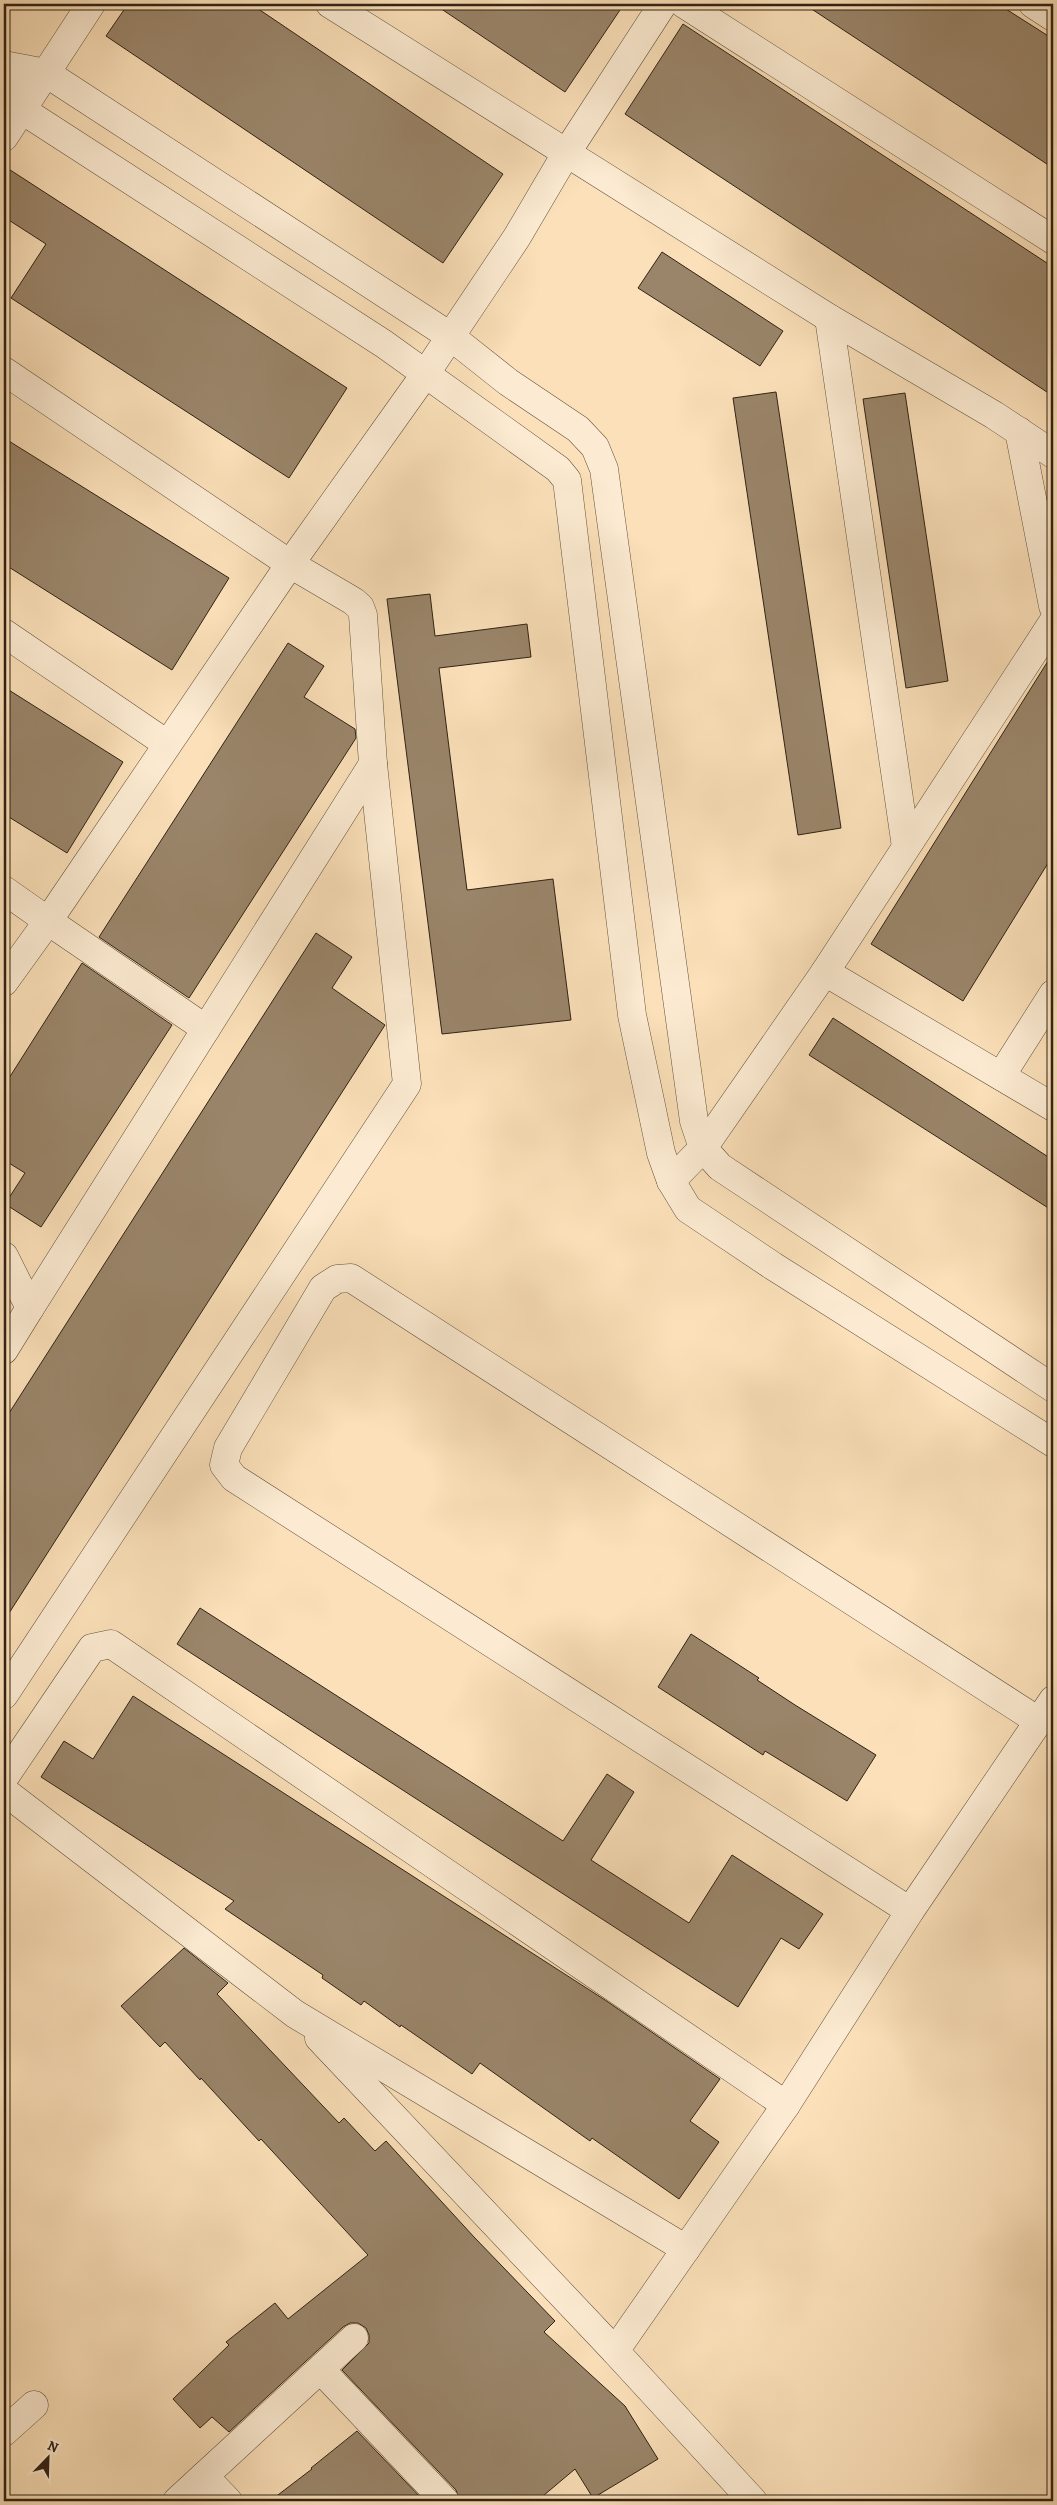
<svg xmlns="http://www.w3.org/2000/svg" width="1057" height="2505" font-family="Alegreya,serif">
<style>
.building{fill:#9a856a;stroke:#302214}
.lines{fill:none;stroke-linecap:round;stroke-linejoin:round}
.minor-casing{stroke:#63523d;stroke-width:29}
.minor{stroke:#fcebd2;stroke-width:28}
</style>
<rect width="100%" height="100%" fill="#fbe0b9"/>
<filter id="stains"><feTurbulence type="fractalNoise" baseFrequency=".004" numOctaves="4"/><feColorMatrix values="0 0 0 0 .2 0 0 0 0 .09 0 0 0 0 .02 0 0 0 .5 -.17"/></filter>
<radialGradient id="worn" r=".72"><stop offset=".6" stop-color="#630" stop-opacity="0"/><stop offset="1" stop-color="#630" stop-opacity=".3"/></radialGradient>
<g class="building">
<path d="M128 4H251L503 174 443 263 106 36Z"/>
<path d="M434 4H624L565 92Z"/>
<path d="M804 4H998L1053 39V168Z"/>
<path d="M683 24 1053 267V396L625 114Z"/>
<path d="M4 166 347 388 289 478 11 298 46 244 4 217Z"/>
<path d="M662 252 783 331 760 366 638 288Z"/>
<path d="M776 392 841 828 798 835 733 398Z"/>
<path d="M905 393 948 681 906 688 863 399Z"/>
<path d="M4 438 229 578 172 670 4 564Z"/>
<path d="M430 594 435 636 527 624 531 657 439 668 467 890 553 879 571 1020 442 1034 387 599Z"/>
<path d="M288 643 324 666 304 697 355 729 356 738 189 998 99 937Z"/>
<path d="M1053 653V855L963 1001 871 944Z"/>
<path d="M4 687 123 762 67 853 4 814Z"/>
<path d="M316 933 352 957 332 988 385 1025 4 1621V1421Z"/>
<path d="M82 963 172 1025 41 1227 5 1204 25 1173 4 1160V1086Z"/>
<path d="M833 1018 1053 1160V1211L809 1055Z"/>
<path d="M200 1608 563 1841 607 1774 634 1792 591 1860 689 1923 732 1855 823 1914 799 1949 781 1938 738 2007 177 1644Z"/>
<path d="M691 1634 759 1678 757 1680 795 1705 876 1755 847 1801 765 1751 763 1755 658 1687Z"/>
<path d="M133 1696 605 2000 720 2079 690 2121 719 2142 679 2199 592 2138 590 2141 480 2063 472 2074 401 2025 400 2027 364 2001 361 2005 322 1978 323 1975 225 1909 234 1901 41 1777 64 1741 93 1759Z"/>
<path d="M184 1948 228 1983 217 1994 339 2123 344 2118 375 2151 386 2141 474 2237 555 2321 544 2332 625 2406 658 2459 593 2498 575 2469 537 2501H460L456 2490 342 2370 369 2343V2335L366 2328 358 2323H350L343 2327 229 2432 212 2417 200 2428 173 2399 229 2345 226 2342 275 2303 288 2319 368 2255 261 2139 259 2141 201 2078 200 2080 165 2042 160 2047 121 2006Z"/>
<path d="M357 2431 424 2501H270L312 2469 311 2468Z"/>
</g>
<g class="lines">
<defs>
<g id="minor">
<path d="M330 4 829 318 994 415 1053 454"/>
<path d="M684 4 1053 240"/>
<path d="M1033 4 1053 17"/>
<path d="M4 137 91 4"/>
<path d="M829 318 906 847"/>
<path d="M4 371 290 564 353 601 360 607 363 615 373 764 407 1084 4 1695"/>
<path d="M1019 431 1053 606"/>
<path d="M4 633 167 744"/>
<path d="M4 890 48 921 290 564 426 373 517 237 567 152 663 4"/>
<path d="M825 972 1053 1107"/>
<path d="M4 982 48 921 206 1029"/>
<path d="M1001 1076 1053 994"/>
<path d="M671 1181 703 1148 825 972 1053 622"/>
<path d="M4 1256 30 1308 4 1350"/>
<path d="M30 1308 373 764"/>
<path d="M1053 1388 720 1167 703 1148 694 1121 604 469 595 447 578 429 508 382 450 336 46 73 4 65 22 110 384 344 558 469 567 480 632 1015 661 1153 671 1181 688 1209 773 1266 1053 1443"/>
<path d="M4 1778 92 1648 111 1644 786 2105"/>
<path d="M4 1791 295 2014 686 2249"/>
<path d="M910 1911 234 1478 224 1465 228 1448 323 1288 337 1279 351 1278 1040 1722"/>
<path d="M319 2038 615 2351"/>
<path d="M321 2370 445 2501"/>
<path d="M4 2432 34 2405"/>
<path d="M204 2476 228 2501"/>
<path d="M177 2501 354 2338"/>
<path d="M753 2501 615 2351 786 2105 910 1911 1053 1700"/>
</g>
</defs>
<use href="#minor" class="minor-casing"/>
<use href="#minor" class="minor"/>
</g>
<rect width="1057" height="2505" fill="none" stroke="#fbe0b9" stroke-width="20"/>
<rect x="5" y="5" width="1047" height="2495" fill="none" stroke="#302214" stroke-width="2.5"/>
<rect x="10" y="10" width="1037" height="2485" fill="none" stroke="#302214"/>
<g transform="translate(48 2458) rotate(23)" stroke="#fcebd2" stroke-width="4" paint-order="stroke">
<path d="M0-4L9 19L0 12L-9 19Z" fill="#302214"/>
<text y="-8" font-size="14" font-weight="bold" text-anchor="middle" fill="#302214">N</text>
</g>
<rect width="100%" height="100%" filter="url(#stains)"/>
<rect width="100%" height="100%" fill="url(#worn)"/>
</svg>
